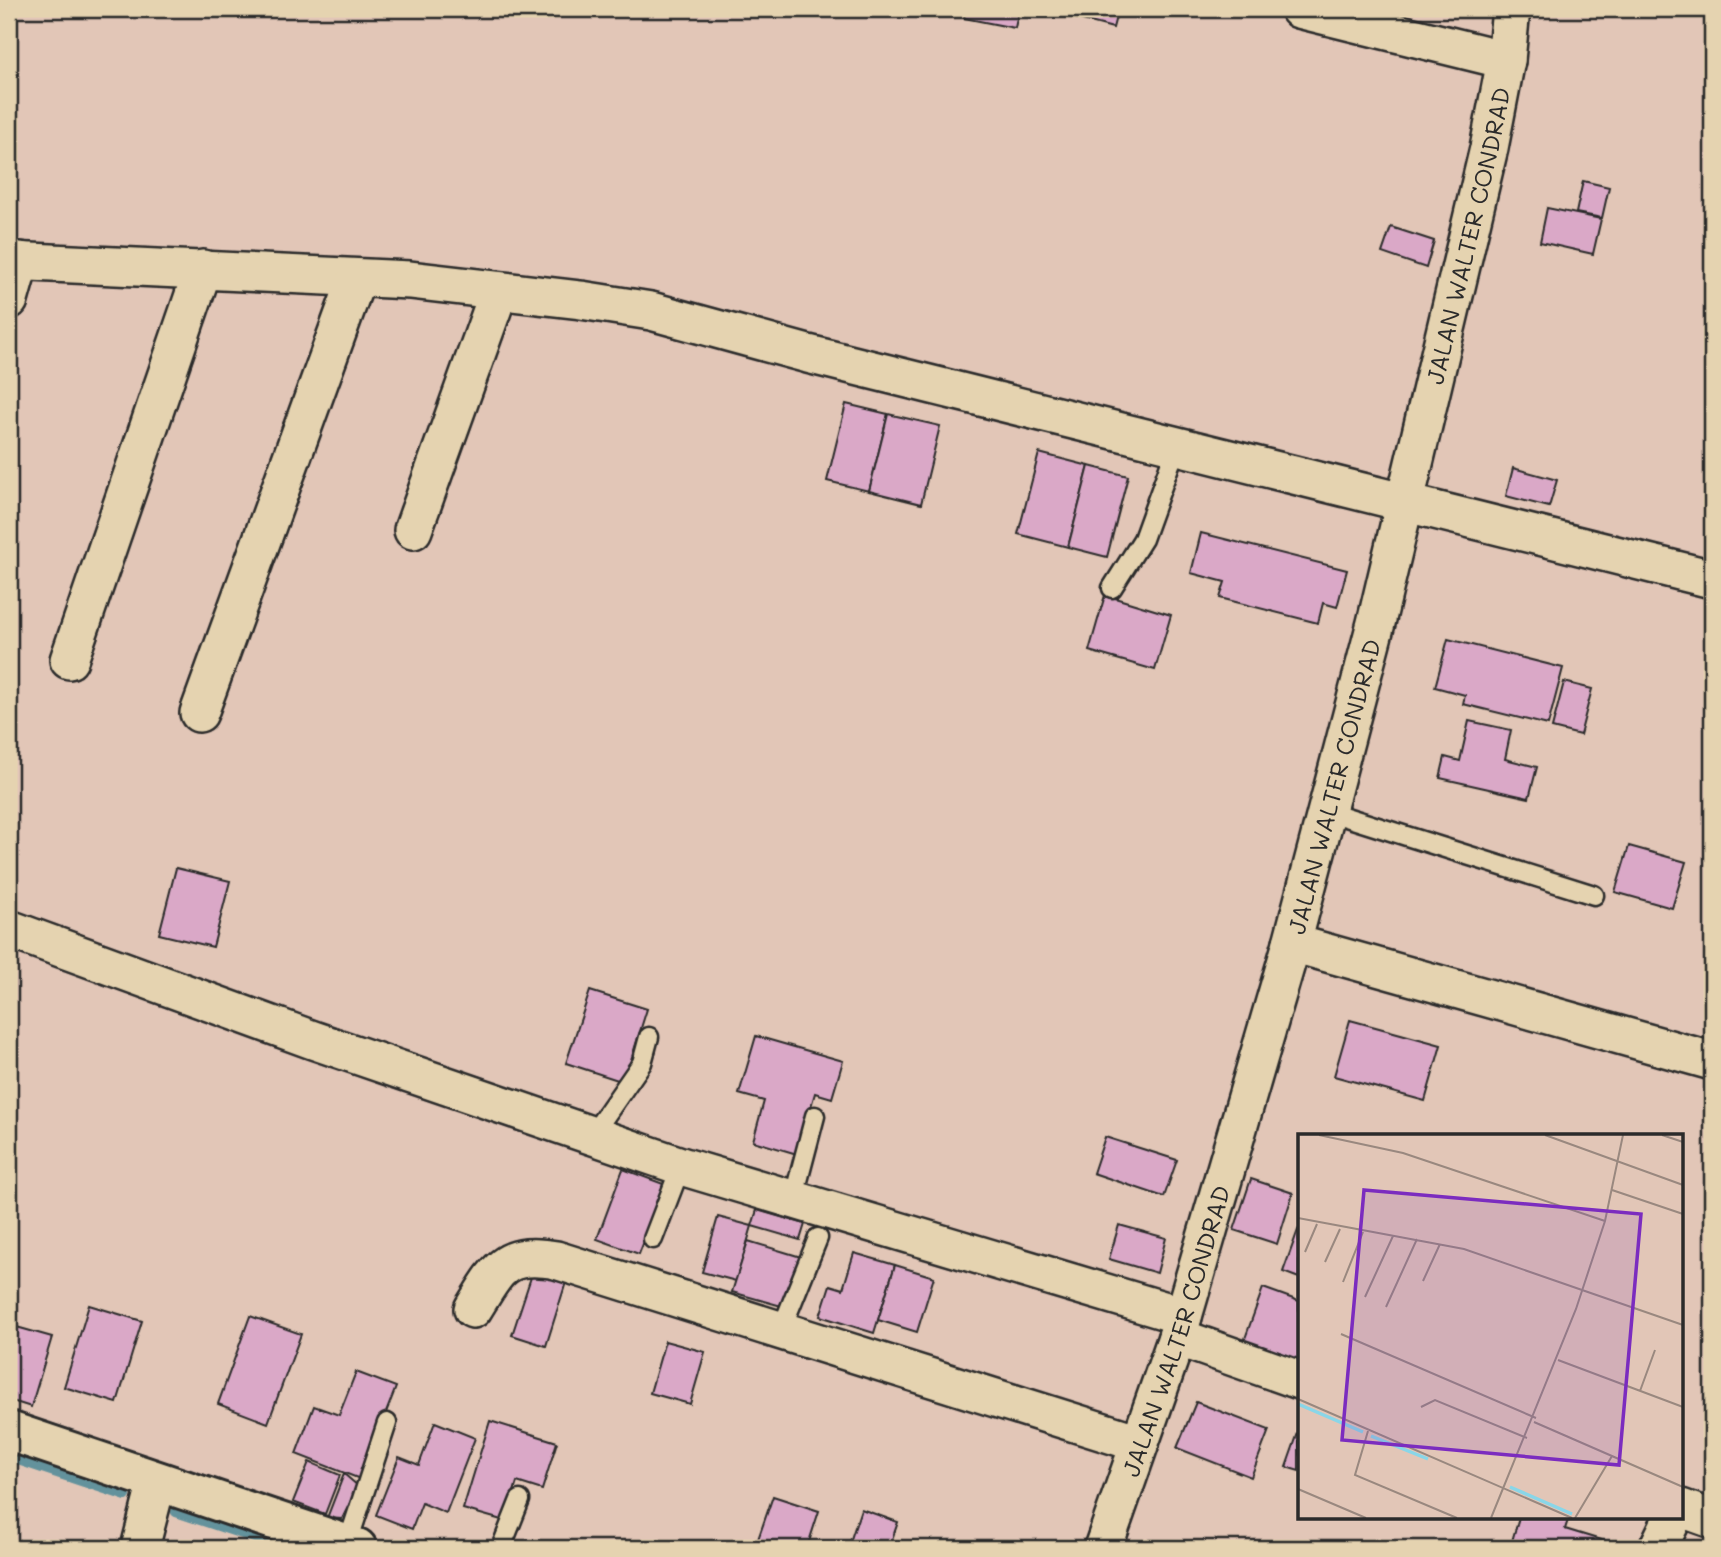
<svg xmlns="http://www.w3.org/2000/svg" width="1721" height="1557" font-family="Mali,sans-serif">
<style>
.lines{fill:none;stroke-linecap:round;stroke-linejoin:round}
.stream{stroke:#63929c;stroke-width:10}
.building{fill:#daa8c7;stroke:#2b2b2b;stroke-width:2}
.service-casing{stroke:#2b2b2b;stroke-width:23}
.minor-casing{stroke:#2b2b2b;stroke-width:42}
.tertiary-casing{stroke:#2b2b2b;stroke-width:44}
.service{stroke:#e5d3b0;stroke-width:18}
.minor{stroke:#e5d3b0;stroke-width:37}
.tertiary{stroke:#e5d3b0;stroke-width:38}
.labels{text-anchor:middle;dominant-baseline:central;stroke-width:6;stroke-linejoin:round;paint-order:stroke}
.street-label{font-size:24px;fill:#2b2b2b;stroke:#e5d3b0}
.inset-river{fill:none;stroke:#89d6e8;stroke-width:3.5}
.inset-road{fill:none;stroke:#99887f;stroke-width:2}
.view{fill:#7b2cbf;fill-opacity:0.15;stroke:#7b2cbf;stroke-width:3.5}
.inset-edge{fill:none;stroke:#2b2b2b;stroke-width:3.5}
</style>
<rect width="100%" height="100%" fill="#e2c6b7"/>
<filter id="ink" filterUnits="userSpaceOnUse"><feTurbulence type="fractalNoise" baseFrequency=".0143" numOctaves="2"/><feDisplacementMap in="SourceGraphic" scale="14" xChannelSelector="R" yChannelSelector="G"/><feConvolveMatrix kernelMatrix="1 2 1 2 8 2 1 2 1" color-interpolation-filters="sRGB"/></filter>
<g filter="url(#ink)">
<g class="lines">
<g class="stream">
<path d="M9 1457 126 1496"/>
<path d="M176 1512 284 1548"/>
</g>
</g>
<g class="building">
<path d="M966 9H1019L1015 28 964 18Z"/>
<path d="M1073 9H1118L1113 28 1071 17Z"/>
<path d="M1583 181 1609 187 1602 218 1576 213Z"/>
<path d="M1547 208 1601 219 1593 254 1540 242Z"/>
<path d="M1391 227 1434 241 1426 268 1382 253Z"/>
<path d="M846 404 888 414 869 491 827 481Z"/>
<path d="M888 414 940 426 921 504 869 491Z"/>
<path d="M1039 453 1089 466 1068 547 1018 534Z"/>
<path d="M1089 466 1128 476 1107 557 1068 547Z"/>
<path d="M1513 468 1557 480 1549 507 1506 496Z"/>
<path d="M1201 533 1347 570 1337 607 1323 603 1318 623 1220 598 1225 582 1191 573Z"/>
<path d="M1105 595 1171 615 1155 670 1089 651Z"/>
<path d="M1448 639 1563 668 1548 725 1463 704 1465 695 1435 687Z"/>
<path d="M1564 682 1592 689 1580 735 1552 728Z"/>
<path d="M1469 721 1511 730 1505 759 1537 767 1529 798 1440 778 1445 757 1460 761Z"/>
<path d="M1629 846 1686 862 1672 908 1615 892Z"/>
<path d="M176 868 230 881 213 947 159 934Z"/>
<path d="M590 991 647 1009 624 1082 566 1063Z"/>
<path d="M1350 1020 1441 1045 1425 1101 1334 1076Z"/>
<path d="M756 1036 843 1061 832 1098 815 1093 797 1154 753 1141 764 1101 739 1094Z"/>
<path d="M1105 1137 1177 1160 1164 1197 1093 1173Z"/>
<path d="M623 1169 666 1185 639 1254 597 1239Z"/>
<path d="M1251 1179 1293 1193 1277 1244 1234 1230Z"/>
<path d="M757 1210 805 1224 800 1240 752 1226Z"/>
<path d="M718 1217 752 1226 736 1281 702 1272Z"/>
<path d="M1119 1225 1166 1238 1157 1273 1109 1259Z"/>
<path d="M1298 1230 1299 1231V1278L1283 1272Z"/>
<path d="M748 1241 801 1257 785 1307 732 1292Z"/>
<path d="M854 1253 895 1265 874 1333 820 1316 830 1285 843 1289Z"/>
<path d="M895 1265 934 1277 917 1332 878 1320Z"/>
<path d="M534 1268 567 1279 546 1346 512 1335Z"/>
<path d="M1263 1288 1299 1301V1366L1242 1347Z"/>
<path d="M89 1305 142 1321 117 1403 64 1387Z"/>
<path d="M250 1316 301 1334 268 1423 218 1404Z"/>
<path d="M13 1326 52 1337 31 1407 9 1400V1341Z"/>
<path d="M665 1341 705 1352 690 1404 650 1393Z"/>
<path d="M356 1372 396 1387 360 1479 296 1454 314 1406 339 1415Z"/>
<path d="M1196 1402 1269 1430 1251 1477 1177 1448Z"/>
<path d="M490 1421 557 1442 542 1490 517 1482 505 1521 463 1509Z"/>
<path d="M435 1422 475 1438 446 1513 422 1503 412 1529 376 1515 399 1457 419 1465Z"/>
<path d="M1299 1430V1471L1286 1467Z"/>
<path d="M309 1462 340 1475 325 1514 293 1502Z"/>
<path d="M344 1474 358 1486 342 1519 327 1518Z"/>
<path d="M773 1496 819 1511 807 1548H755Z"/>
<path d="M861 1509 898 1522 889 1548H848Z"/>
<path d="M1519 1517H1569L1565 1529 1617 1545 1616 1548H1510Z"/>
</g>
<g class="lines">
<defs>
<g id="service">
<path d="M1112 588 1143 539 1177 445"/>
<path d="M1327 811 1594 895"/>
<path d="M592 1135 642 1063 649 1037"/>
<path d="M793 1200 815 1116"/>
<path d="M653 1239 681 1166"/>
<path d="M781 1330 818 1238"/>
<path d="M347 1545 387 1423"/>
<path d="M501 1548 520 1500"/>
</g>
<g id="minor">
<path d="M1299 9 1506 60"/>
<path d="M9 261 410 280 581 300 651 311 808 354 1712 579"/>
<path d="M9 300 20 261"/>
<path d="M413 530 499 291"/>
<path d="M69 660 203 269"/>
<path d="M199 713 357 278"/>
<path d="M9 929 313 1040 681 1166 1183 1316"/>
<path d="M1292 943 1712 1061"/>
<path d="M473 1309C498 1269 504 1251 556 1260L1139 1443"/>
<path d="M1177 1337 1299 1380"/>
<path d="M1681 1508 1712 1519"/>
<path d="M140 1548 157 1482"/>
<path id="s1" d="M1103 1548 1177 1337 1292 943 1376 623 1489 148 1506 60 1511 9"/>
<path d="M1658 1548 1673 1517"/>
</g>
<path id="tertiary" d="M9 1431 357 1548"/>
</defs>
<use href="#service" class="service-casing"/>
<use href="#minor" class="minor-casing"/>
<use href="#tertiary" class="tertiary-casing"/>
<use href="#service" class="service"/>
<use href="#minor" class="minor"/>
<use href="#tertiary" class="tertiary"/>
</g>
</g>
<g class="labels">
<g class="street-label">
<text stroke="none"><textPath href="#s1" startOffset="1363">JALAN WALTER CONDRAD</textPath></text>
<text stroke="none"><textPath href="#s1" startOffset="796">JALAN WALTER CONDRAD</textPath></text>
<text stroke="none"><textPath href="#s1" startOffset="229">JALAN WALTER CONDRAD</textPath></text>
</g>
</g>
<g transform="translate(1298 1134)">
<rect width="385" height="385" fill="#e2c6b7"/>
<path class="inset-river" d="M0 270 65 298M73 302 130 325M212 353 274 380"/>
<path class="inset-road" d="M21 1 105 19 307 87M247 1 385 51M364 1 385 8M314 56 385 80M0 84 166 115 385 191M7 118 19 90M27 128 42 95M125 147 142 110M45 148 65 98M67 163 95 102M88 173 119 105M43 200 238 284M260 226 385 273M342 257 357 216M0 265 274 384M123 273 137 266 229 304M236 288 385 353M70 297 57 341 159 384M0 355 68 384M193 384 278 175 307 87 325 1M277 384 314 322"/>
<path class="view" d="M66 56 343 80 321 331 44 306Z"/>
<rect width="385" height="385" class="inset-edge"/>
</g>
<rect width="1721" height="1557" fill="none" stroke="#e5d3b0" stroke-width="35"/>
<rect x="18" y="18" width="1686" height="1522" fill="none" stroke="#2b2b2b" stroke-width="2.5" filter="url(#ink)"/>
</svg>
